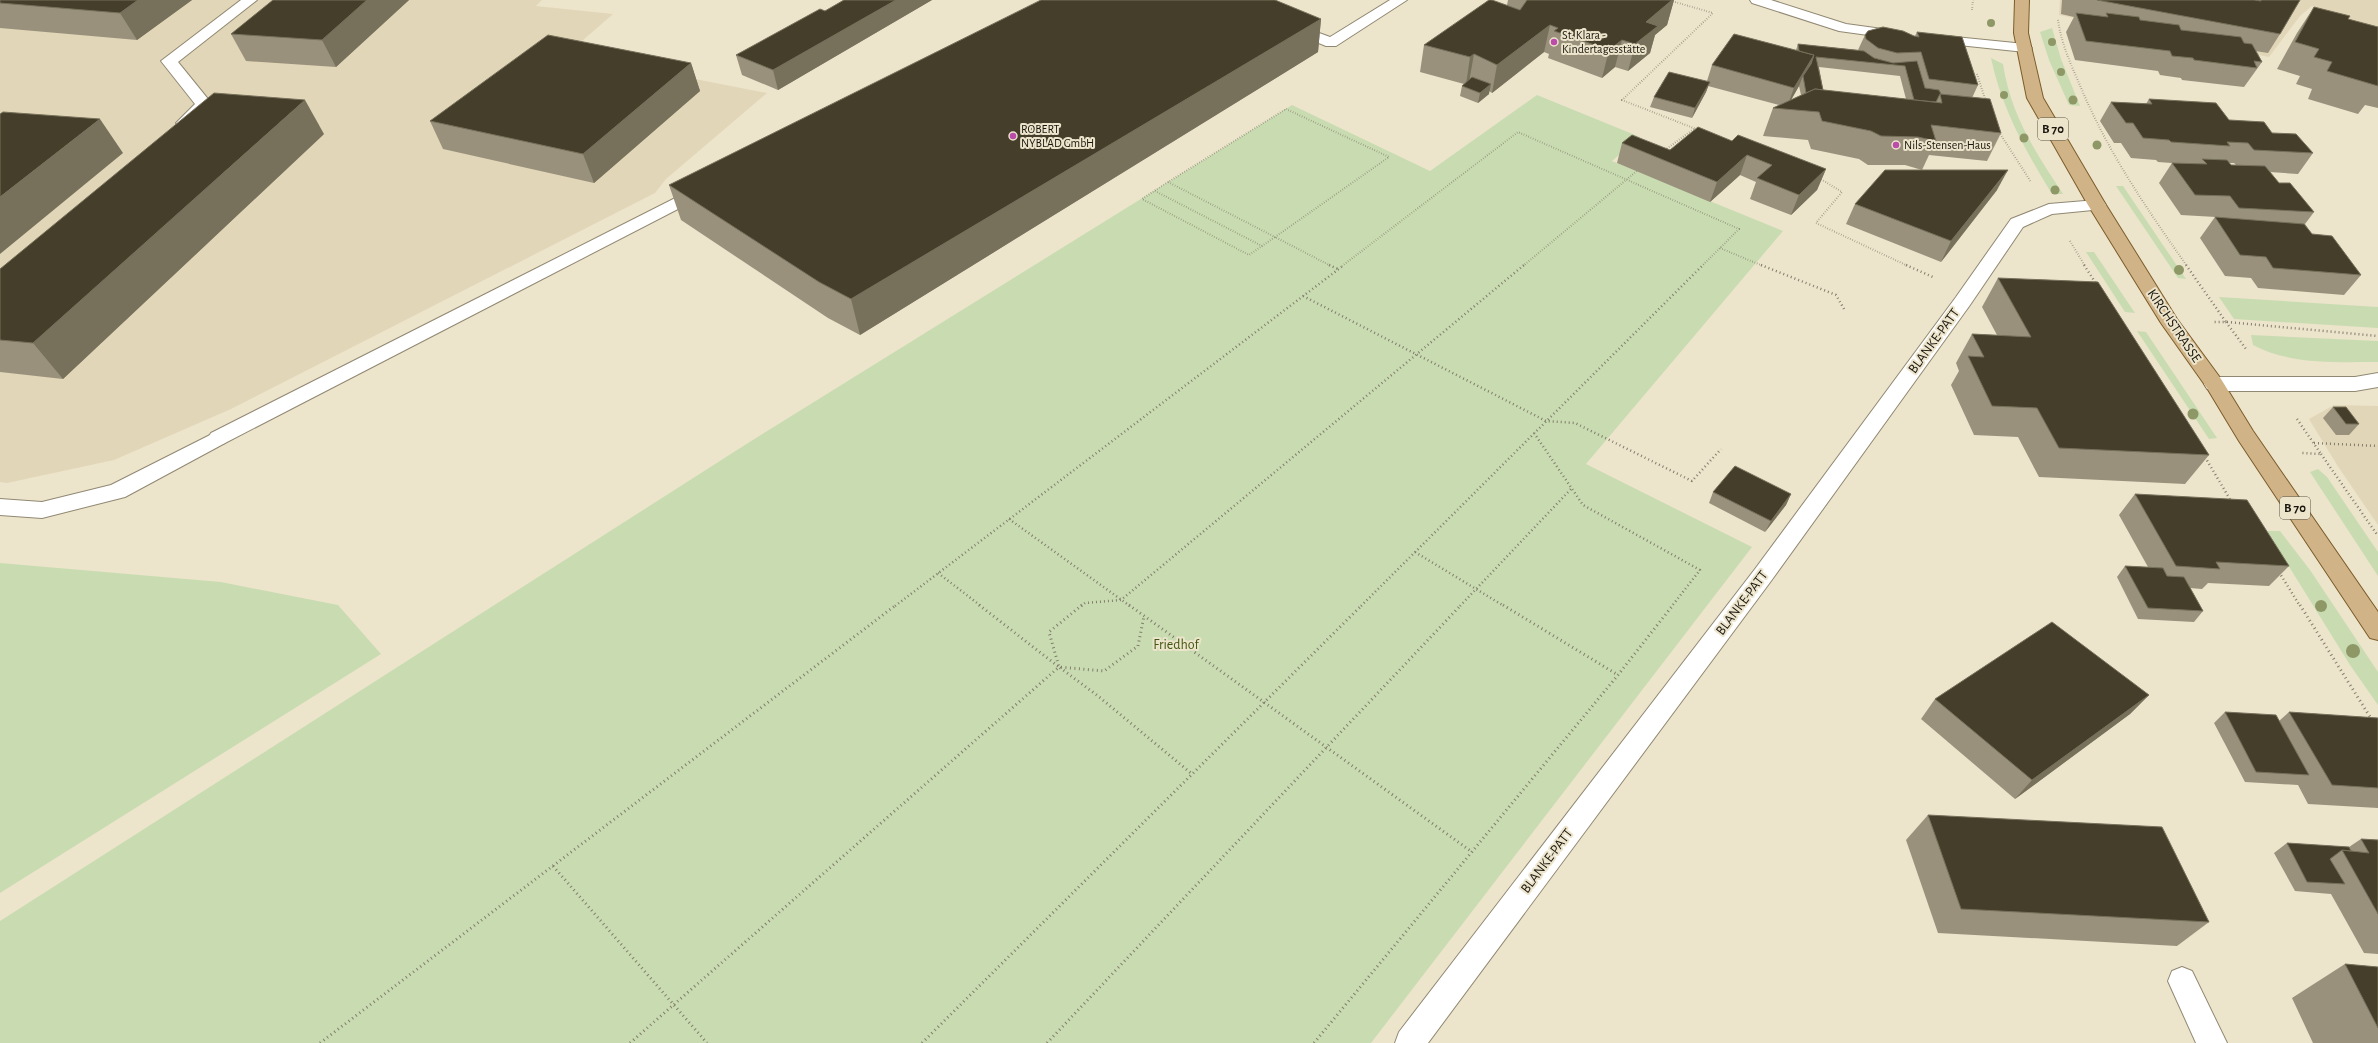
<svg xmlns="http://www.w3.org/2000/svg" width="2378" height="1043" font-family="'Alegreya Sans',sans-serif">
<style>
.built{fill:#e2d6b8}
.green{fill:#c9dcb1}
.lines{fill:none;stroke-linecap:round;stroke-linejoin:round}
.lane-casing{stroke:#908872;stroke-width:2}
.street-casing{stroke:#908872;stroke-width:2}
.primary-casing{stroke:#7c5c29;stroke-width:2}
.path-far2{stroke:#837d6c;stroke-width:2;stroke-dasharray:0.5 2;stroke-linecap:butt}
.path-far1{stroke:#837d6c;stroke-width:2.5;stroke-dasharray:1 3;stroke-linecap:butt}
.path{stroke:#837d6c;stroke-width:3;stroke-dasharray:1 3.5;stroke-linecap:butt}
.lane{fill:#fff;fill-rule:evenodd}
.street{fill:#fff;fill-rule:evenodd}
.primary{fill:#d0b488;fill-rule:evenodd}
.tree{fill:#8e9866}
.wall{fill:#99917c;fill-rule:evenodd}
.shaded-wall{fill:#77705b}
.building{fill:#453e2b;stroke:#77705b}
.poi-dot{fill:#bb4ca9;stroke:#ede4cc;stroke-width:1.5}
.labels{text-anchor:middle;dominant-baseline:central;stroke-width:4;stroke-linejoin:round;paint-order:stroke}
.far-poi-label{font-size:12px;fill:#19160d;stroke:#ede4cc;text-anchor:start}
.shield{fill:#ede4cc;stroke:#595446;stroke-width:1}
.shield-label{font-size:13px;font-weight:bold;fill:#19160d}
.street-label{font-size:14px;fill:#19160d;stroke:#ede4cc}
.park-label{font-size:14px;fill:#405912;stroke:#ede4cc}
</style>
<rect width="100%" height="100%" fill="#ede4cc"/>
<g class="built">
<path d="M7 0H542L536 6 613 14 567 54 767 93 666 179 655 193 231 409 114 460 7 483 0 482V5Z"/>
<path d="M2060 0H2378V30L2312 6 2300 16 2269 57 2059 15Z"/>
<path d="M2334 405 2378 406V525L2339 468 2309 419Z"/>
</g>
<g class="green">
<path d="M2052 28 2061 59 2080 106 2069 105 2049 60 2040 32Z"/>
<path d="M1991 58 2003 64C2011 116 2035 151 2063 194H2052C2026 152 2001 107 1991 58Z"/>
<path d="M1537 95 1640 137 1612 161 1783 231 1586 464 1752 547 1371 1043H0V921L748 443 1292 105 1430 171Z"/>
<path d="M2116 186H2123L2186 279 2178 278Z"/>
<path d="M2086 252H2094L2135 313 2125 312Z"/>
<path d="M2219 297 2378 307V328L2234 319Z"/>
<path d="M2137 331 2146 332 2217 438 2209 439Z"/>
<path d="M2251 335 2378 341V362C2337 362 2290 365 2253 345Z"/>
<path d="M2318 469 2327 477 2378 552V576L2310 472Z"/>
<path d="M2267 531H2280L2310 570 2378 672V705L2350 665Z"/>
<path d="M0 563 221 582 338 605 381 654 0 893Z"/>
</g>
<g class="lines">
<defs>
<g id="lane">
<path d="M241 0H257L178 62 212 104 190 126H178L176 123 195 104 161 61Z"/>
<path d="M1390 0H1407L1336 46H1326L1287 30 1285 27 1292 23 1330 37Z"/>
<path d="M1750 0H1771L1846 24 1897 31 1904 35 1897 39 1839 31 1752 3Z"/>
<path d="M1935 35 2025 44 2032 48 2025 52 1930 42 1928 39 1930 36Z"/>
<path d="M701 185 707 186 709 190 707 194 225 443 218 445 211 443 208 438 211 433Z"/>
<path d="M2097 200 2103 201 2106 205 2103 209 2052 214 2023 227 1970 305 1771 581 1428 1043H1395L1399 1032 1755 569 1956 297 2011 219 2049 204Z"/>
<path d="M2182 967 2192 971 2227 1043H2196L2168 981 2172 971Z"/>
</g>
<g id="street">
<path d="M2378 373V387L2355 391H2214L2207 389 2204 384 2207 379 2214 377H2355Z"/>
<path d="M218 431 225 433 228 438 225 443 125 497 42 518 0 515V499L42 502 111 485Z"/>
</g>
<path id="primary" d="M2015 0H2029L2028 33 2043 98 2106 205 2177 319 2221 379 2253 431 2378 612V640L2370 638 2239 441 2207 388 2161 323 2088 205 2027 98 2014 33Z"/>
</defs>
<use href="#lane" class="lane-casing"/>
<use href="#street" class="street-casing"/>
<use href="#primary" class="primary-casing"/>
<g class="path-far2">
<path d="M1668 0 1713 13 1622 100 1696 129"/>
<path d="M1972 10 1973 0"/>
<path d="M2058 20C2061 42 2070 63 2079 83 2106 149 2146 208 2187 266"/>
<path d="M1977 74 1986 102"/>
<path d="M1286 109 1389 157 1275 237 1168 182Z"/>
<path d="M1999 132 2031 182"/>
<path d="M1665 150 1695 128"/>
<path d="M1819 178 1842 192 1816 223 1908 266"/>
<path d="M1168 182 1142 199 1249 255 1275 237 1331 266"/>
<path d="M1155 191 1262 246"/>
<path d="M2070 241 2085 266"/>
<path d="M1720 248 1763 266"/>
<path d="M1342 266 1518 132 1739 229 1702 266"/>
<path d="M1523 266 1638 170"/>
</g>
<g class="path-far1">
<path d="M1329 265 1338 269"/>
<path d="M1761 265 1836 295 1844 309"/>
<path d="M1906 265 1935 278"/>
<path d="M2084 265 2097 285"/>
<path d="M2186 265 2226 322H2214"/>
<path d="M1303 296 1546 421 1575 423 1692 481 1721 449"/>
<path d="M2226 322 2246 349"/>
<path d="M2227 322 2378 336"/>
<path d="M2297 419 2321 454 2302 453"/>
<path d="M1534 433 1583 505 1700 570 1672 606"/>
<path d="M2314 443 2378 446"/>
<path d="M2321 454 2378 536"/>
<path d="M2205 457 2231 501"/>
<path d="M1009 519 1130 606"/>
<path d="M1415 552 1504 606"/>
<path d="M2279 572 2300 606"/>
<path d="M938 573 981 606"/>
<path d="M895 606 1344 265"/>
<path d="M1081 606 1085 603 1121 600 1524 265"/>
<path d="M1361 606 1703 265"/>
<path d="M1460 606 1571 489"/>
</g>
<g class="path">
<path d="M979 605 1059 667"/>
<path d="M1082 605 1049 632 1059 667 1104 671 1138 646 1144 616"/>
<path d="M1129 605 1472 852"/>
<path d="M1503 605 1618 675"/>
<path d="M2300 605 2372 720"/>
<path d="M553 866 707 1043"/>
<path d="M320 1043 896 605"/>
<path d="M630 1043 1059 667 1098 696 1192 774"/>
<path d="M922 1043 1362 605"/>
<path d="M1047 1043 1461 605"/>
<path d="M1314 1043 1618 675 1673 605"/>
</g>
<use href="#lane" class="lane"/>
<use href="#street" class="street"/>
<use href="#primary" class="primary"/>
</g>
<g class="tree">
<circle cx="1991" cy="23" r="4"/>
<circle cx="2052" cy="42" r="4"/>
<circle cx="2061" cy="72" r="4"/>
<circle cx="2004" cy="95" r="4"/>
<circle cx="2073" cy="100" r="4.5"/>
<circle cx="2024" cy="138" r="4.5"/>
<circle cx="2097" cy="145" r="4.5"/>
<circle cx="2055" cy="190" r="4.5"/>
<circle cx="2179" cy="270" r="5"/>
<circle cx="2193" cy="414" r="5.5"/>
<circle cx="2321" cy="606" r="6"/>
<circle cx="2353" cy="651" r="7"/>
</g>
<g class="wall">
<path d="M0 0H192L137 40 0 28Z"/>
<path d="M273 0H409L336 67 246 61 231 34Z"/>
<path d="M844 0H932L778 90 742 75 736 55 825 11Z"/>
<path d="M1508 0H1674L1667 25 1655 35 1650 53 1628 71 1615 67 1602 78 1548 58 1549 54 1544 52 1492 93 1489 91V94L1478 103 1460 96 1462 86 1464 84 1420 72 1424 45 1507 5Z"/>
<path d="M2062 0H2300L2280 34 2268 53 2255 51 2262 62 2244 87 2182 80 2181 78 2160 75 2158 71 2075 60 2066 32 2074 17 2061 14Z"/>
<path d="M2314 7 2348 19 2378 27V108L2365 105 2358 114 2308 99 2312 89 2296 84 2300 76 2277 69 2297 33Z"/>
<path d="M1321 19 1318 52 860 335 828 318 681 220 669 185Z"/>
<path d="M1917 32 1978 85 1972 98 2001 133 1987 161 1929 155 1922 170 1905 165H1868L1859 159 1811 149 1808 140 1763 136 1773 108 1779 105 1708 86 1706 92 1692 118 1650 107 1654 97 1707 81 1712 65 1796 50 1798 44 1858 50 1865 35 1915 36ZM1819 67 1900 76 1906 99 1823 90ZM1799 86 1801 95 1791 100Z"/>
<path d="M691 63 700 91 594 183 443 149 430 121Z"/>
<path d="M2149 99 2229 120 2272 133 2313 153 2298 174 2270 172 2279 183 2314 212 2305 224 2312 234 2361 275 2344 295 2258 288 2251 278 2225 276 2200 238 2215 217 2216 218V217L2181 215 2159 183 2172 163 2158 162 2156 160 2131 158 2121 143H2114L2100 121 2111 102 2146 104ZM2229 163H2234L2236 165H2231Z"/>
<path d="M324 134 63 379 0 372V269Z"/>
<path d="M1732 141 1826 169 1817 190 1791 215 1750 199 1756 182 1740 175 1710 202 1617 163 1622 143 1670 150Z"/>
<path d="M1997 190 1941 262 1846 224 1855 204Z"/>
<path d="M1998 278 2209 455 2185 484 2039 477 2018 437 1974 435 1951 385 1959 371 1956 363 1972 334 1997 335 1982 307Z"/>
<path d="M2333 407 2359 424 2349 435H2336L2323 418Z"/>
<path d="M1713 492 1791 494 1786 505 1765 532 1709 503Z"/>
<path d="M2135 494 2289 566 2269 586 2208 583 2202 589 2190 588 2203 611 2194 622 2138 619 2117 577 2125 566 2148 567 2119 515Z"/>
<path d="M2149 695 2130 714 2015 799 1921 719 1935 699Z"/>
<path d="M2225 712 2279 721 2289 712 2378 718V808L2308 804 2298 785 2245 782 2214 723Z"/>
<path d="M1928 815 2209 922 2177 946 1938 933 1906 840Z"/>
<path d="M2361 839 2378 840V954L2364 953 2331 894 2295 891 2274 853 2287 843 2349 847Z"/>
<path d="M2345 964 2378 967V1043H2313L2292 998Z"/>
</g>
<g class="shaded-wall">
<path d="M138 0H192L137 40 120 13Z"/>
<path d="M367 0H409L336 67 322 40Z"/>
<path d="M896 0H932L778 90 773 70Z"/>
<path d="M1672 0H1674L1667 25 1655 35 1650 53 1628 71 1635 44 1646 22Z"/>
<path d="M1321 19 1318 52 860 335 851 299Z"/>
<path d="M1550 25 1544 52 1492 93 1497 65Z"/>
<path d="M1622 40 1615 67 1602 78 1609 50Z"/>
<path d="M1474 54 1469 82 1466 85 1470 57Z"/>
<path d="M1814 55 1807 74 1803 76 1799 86 1787 107 1794 88Z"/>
<path d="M691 63 700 91 594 183 583 154Z"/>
<path d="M1710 82 1706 92 1692 118 1695 108Z"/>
<path d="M1491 84 1489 94 1478 103 1480 93Z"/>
<path d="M305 100 324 134 63 379 33 343Z"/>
<path d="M100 119 123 153 0 254V197Z"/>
<path d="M1747 155 1740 175 1710 202 1717 182Z"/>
<path d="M1826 169 1817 190 1791 215 1799 195Z"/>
<path d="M2008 170 1997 190 1941 262 1951 241Z"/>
<path d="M1791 494 1786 505 1765 532 1771 521Z"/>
<path d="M2149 695 2130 714 2015 799 2032 780Z"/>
</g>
<g class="building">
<path d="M0 0H138L120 13 0 3Z"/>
<path d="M273 0H367L322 40 231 34Z"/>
<path d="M844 0H896L773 70 736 55 820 9 825 11Z"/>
<path d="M1041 0H1275L1321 19 851 299 819 282 669 185Z"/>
<path d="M1489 0H1492L1520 10 1527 0H1672L1646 22 1658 26 1635 44 1622 40 1609 50 1554 31 1558 28 1550 25 1497 65 1474 54 1470 57 1424 45Z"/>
<path d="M2097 0H2254L2261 1V0H2300L2280 34Z"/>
<path d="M2314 7 2350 16 2348 19 2378 27V86L2327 71 2332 62 2314 57 2319 49 2295 42Z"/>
<path d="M2076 13 2108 17 2106 13 2139 17 2140 20 2179 25 2181 30 2241 37 2244 43 2252 44 2262 62 2254 61 2257 68 2194 60 2193 58 2172 56 2170 51 2086 41Z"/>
<path d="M1883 27 1903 31 1914 36 1919 37 1917 32 1962 37 1978 85 1929 79 1921 52 1897 53 1878 48 1866 39 1865 35 1868 31Z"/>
<path d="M1734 34 1814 55 1794 88 1712 65Z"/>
<path d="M548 35 691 63 583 154 430 121Z"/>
<path d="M1798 44 1864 51 1874 58 1893 63 1917 61 1925 88 1939 90 1941 94H1940L1936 102 1914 100 1905 66 1816 57 1823 90 1815 89 1806 93 1803 76 1811 64 1814 55 1799 51Z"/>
<path d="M1669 72 1710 82 1695 108 1654 97Z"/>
<path d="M1472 77 1491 84 1480 93 1462 86Z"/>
<path d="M1815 89 1942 103 1940 94 1990 99 2001 133 1931 125 1936 141 1918 137 1881 136 1871 131 1822 121 1819 112 1773 108Z"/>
<path d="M214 93 305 100 33 343 0 340V269Z"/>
<path d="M2149 99 2216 103 2229 120 2264 122 2272 133 2296 134 2313 153 2254 150 2248 143 2227 142 2230 146 2171 142 2169 140 2143 138 2133 123H2126L2111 102 2152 104Z"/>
<path d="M3 112 100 119 0 197V114Z"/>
<path d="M1698 127 1732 141 1738 135 1826 169 1799 195 1757 178 1772 165 1747 155 1717 182 1622 143 1632 135 1670 150Z"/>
<path d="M2202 159 2227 160 2231 165 2265 166 2279 183H2290L2314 212 2239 208 2230 196 2195 195 2172 163 2207 164Z"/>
<path d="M1885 170H2008L1951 241 1855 204Z"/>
<path d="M2215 217 2304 224 2312 234 2332 236 2361 275 2273 268 2266 257 2240 255Z"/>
<path d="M1998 278 2098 282 2209 455 2059 448 2037 408 1992 406 1968 356 1984 357 1972 334 2031 337Z"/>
<path d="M2333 407H2346L2359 424H2346Z"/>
<path d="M1735 466 1791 494 1771 521 1713 492Z"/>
<path d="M2135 494 2247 500 2289 566 2216 562 2220 569 2176 566Z"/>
<path d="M2125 566 2163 568 2167 576 2184 577 2203 611 2148 608Z"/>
<path d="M2052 622 2149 695 2032 780 1935 699Z"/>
<path d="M2225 712 2276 715 2309 775 2256 772Z"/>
<path d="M2289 712 2378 718V788L2332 785Z"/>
<path d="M1928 815 2162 827 2209 922 1961 909Z"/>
<path d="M2361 839 2378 840V914L2342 850 2369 853Z"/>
<path d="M2287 843 2349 847 2351 851 2342 850 2330 859 2345 884 2307 882Z"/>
<path d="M2345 964 2378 967V1028Z"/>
</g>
<g class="poi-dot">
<circle cx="1554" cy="42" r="4"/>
<circle cx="1013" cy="136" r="4"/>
<circle cx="1896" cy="145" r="4"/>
</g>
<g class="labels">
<g class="far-poi-label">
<text x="1562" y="35">St. Klara -<tspan x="1562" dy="14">Kindertagesstätte</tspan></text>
<text x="1021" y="129">ROBERT<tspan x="1021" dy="14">NYBLAD GmbH</tspan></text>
<text x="1904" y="145">Nils-Stensen-Haus</text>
</g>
<g class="shield">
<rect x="2038" y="118" width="30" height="22" rx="3"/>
<rect x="2280" y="497" width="30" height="22" rx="3"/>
</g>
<g class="shield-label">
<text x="2053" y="129">B 70</text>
<text x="2295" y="508">B 70</text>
</g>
<g class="street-label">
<text transform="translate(2174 326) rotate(56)">KIRCHSTRASSE</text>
<text transform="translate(1934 341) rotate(-54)">BLANKE-PATT</text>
<text transform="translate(1742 603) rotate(-53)">BLANKE-PATT</text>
<text transform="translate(1547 861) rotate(-53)">BLANKE-PATT</text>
</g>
<g class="park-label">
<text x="1176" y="645">Friedhof</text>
</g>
</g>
</svg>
